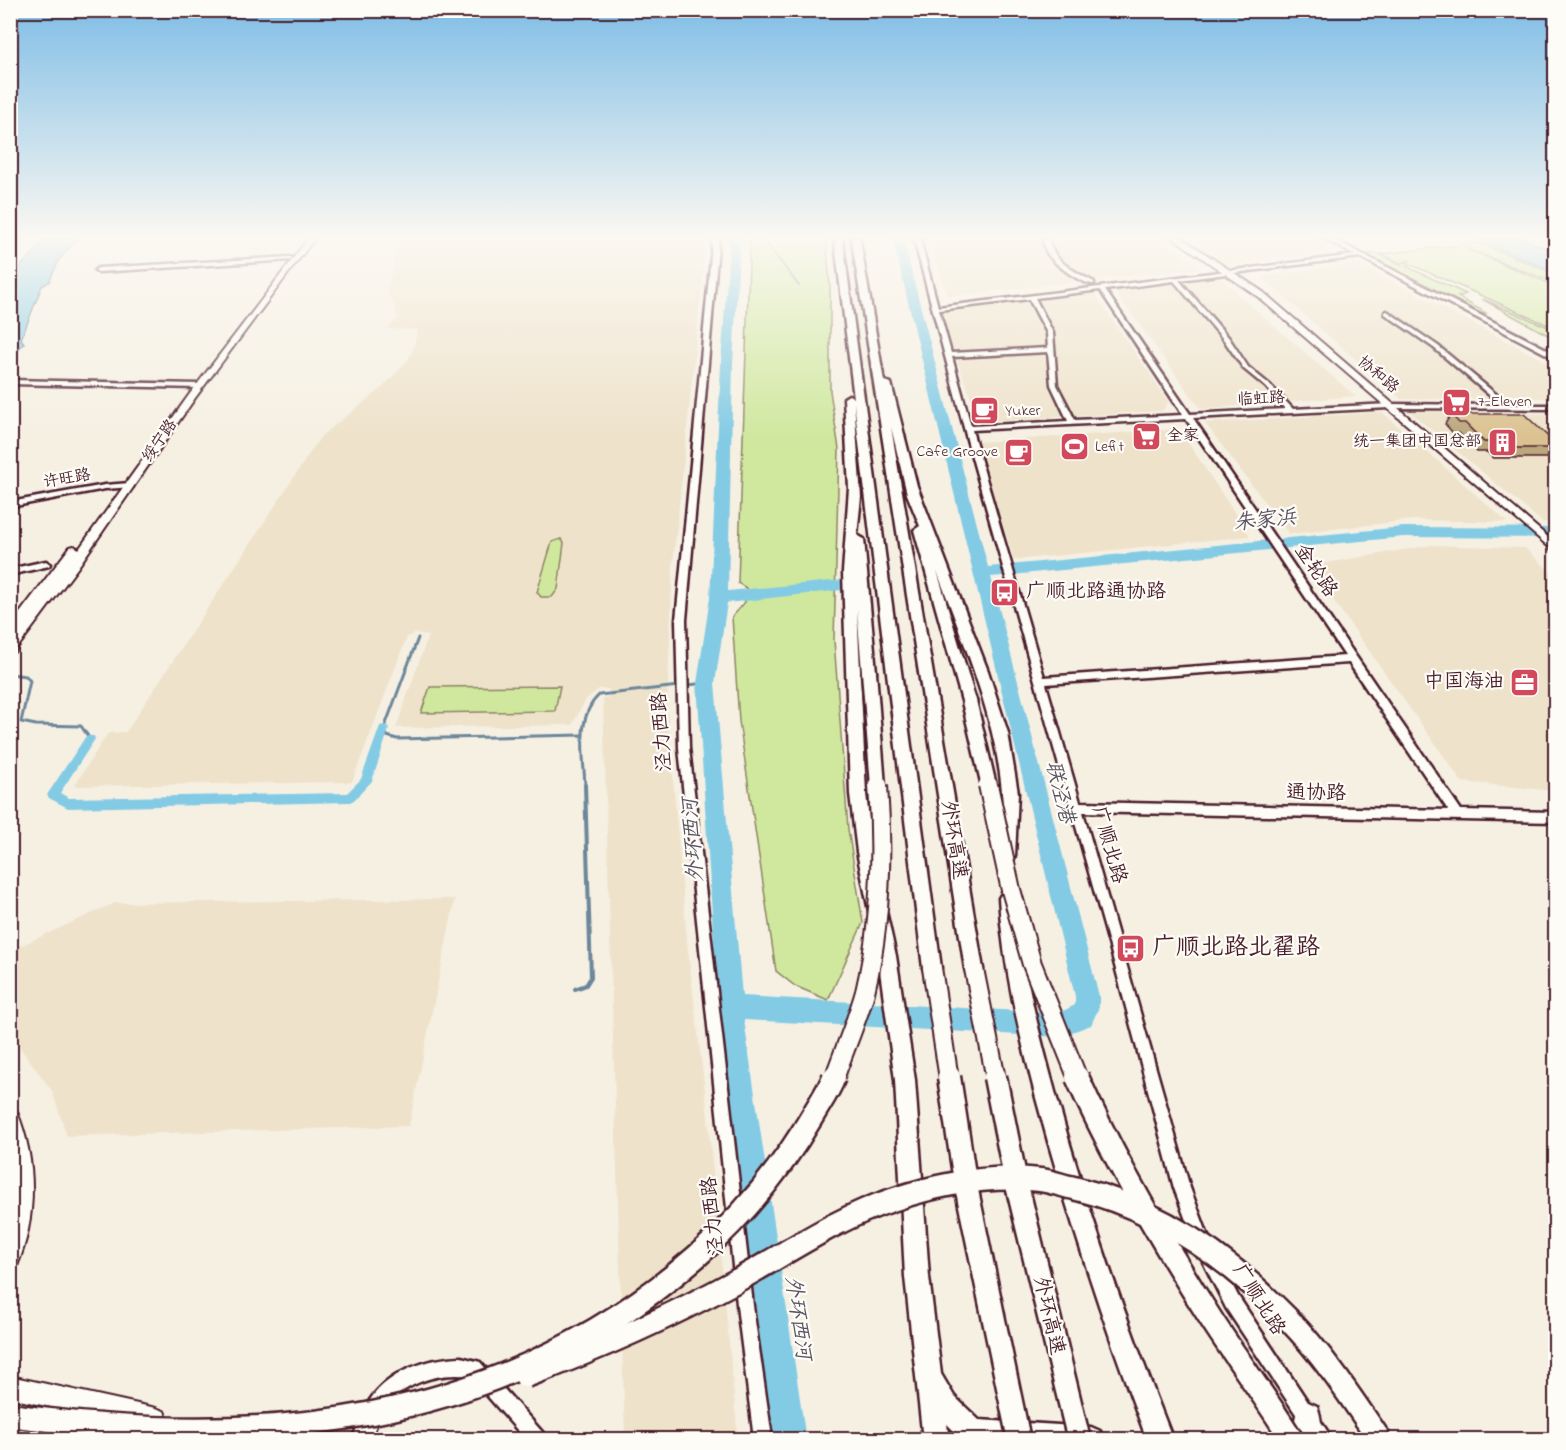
<svg xmlns="http://www.w3.org/2000/svg" width="1566" height="1450" font-family="'Indie Flower','LXGW WenKai TC',sans-serif">
<style>
.built{fill:#eee2ca}
.green{fill:#cfe89e;stroke:#8c8464;stroke-width:1.5}
.water{fill:#83cbe4;stroke:#6c869a;stroke-width:1.5}
.lines{fill:none;stroke-linecap:round;stroke-linejoin:round}
.stream-far2{stroke:#6c869a;stroke-width:1.5}
.stream-far1{stroke:#6c869a;stroke-width:3}
.stream{stroke:#6c869a;stroke-width:4}
.canal{fill:#83cbe4;fill-rule:evenodd}
.river{fill:#83cbe4;fill-rule:evenodd}
.minor-casing{stroke:#4a1f2b;stroke-width:5}
.major-casing{stroke:#4a1f2b;stroke-width:4}
.highway-casing{stroke:#4a1f2b;stroke-width:5}
.minor{fill:#fdfcf7;fill-rule:evenodd}
.major{fill:#fdfcf7;fill-rule:evenodd}
.highway{fill:#fdfcf7;fill-rule:evenodd}
.highway-bridge-far2-casing{stroke:#4a1f2b;stroke-width:19;stroke-linecap:butt}
.highway-bridge-far1-casing{stroke:#4a1f2b;stroke-width:22;stroke-linecap:butt}
.highway-bridge-casing{stroke:#4a1f2b;stroke-width:27;stroke-linecap:butt}
.highway-bridge-far2{stroke:#fdfcf7;stroke-width:14}
.highway-bridge-far1{stroke:#fdfcf7;stroke-width:18}
.highway-bridge{stroke:#fdfcf7;stroke-width:22}
.wall{fill:#bca77d;stroke:#4a1f2b;stroke-width:1.5}
.building{fill:#dbc291;stroke:#4a1f2b;stroke-width:1.5}
.labels{text-anchor:middle;dominant-baseline:central;stroke-width:4.5;stroke-linejoin:round;paint-order:stroke}
.far-street-label{font-size:16px;fill:#4a1f2b;stroke:#fdfcf7}
.far-poi-label{font-size:16px;fill:#4a1f2b;stroke:#fdfcf7;text-anchor:start}
.street-label{font-size:20px;fill:#4a1f2b;stroke:#fdfcf7}
.poi-label{font-size:20px;fill:#4a1f2b;stroke:#fdfcf7;text-anchor:start}
.water-label{font-size:21px;font-style:italic;fill:#5b5362;stroke:#fdfcf7}
.near-poi-label{font-size:24px;fill:#4a1f2b;stroke:#fdfcf7;text-anchor:start}
</style>
<rect width="100%" height="100%" fill="#f6f0e3"/>
<filter id="ink" filterUnits="userSpaceOnUse"><feTurbulence type="fractalNoise" baseFrequency=".0167" numOctaves="2"/><feDisplacementMap in="SourceGraphic" scale="12" xChannelSelector="R" yChannelSelector="G"/><feConvolveMatrix kernelMatrix="1 2 1 2 8 2 1 2 1" color-interpolation-filters="sRGB"/></filter>
<g filter="url(#ink)">
<g class="built">
<path d="M390 235H707L673 564 667 709 688 951 707 1108 738 1439H625L603 698 609 697V689H599L586 699 572 725 396 728 428 636 417 633 407 637 352 782 74 786 108 733 126 732 321 436 381 389 407 361 412 352 418 330 387 329 398 318 395 306 387 293 397 248Z"/>
<path d="M929 235H1153L1201 268 948 296Z"/>
<path d="M1182 235H1314L1343 251 1227 264Z"/>
<path d="M1356 263 1555 366V398L1401 399 1261 277Z"/>
<path d="M1218 277 1355 396 1201 409 1114 290Z"/>
<path d="M1094 293 1169 402 1162 411 980 422 939 312Z"/>
<path d="M1409 411 1555 414V522H1542Z"/>
<path d="M1382 412 1507 522 1413 520 1289 534 1205 423Z"/>
<path d="M1179 429 1250 536 1014 560 977 442Z"/>
<path d="M1432 545 1525 548 1555 576V791L1462 782 1309 566Z"/>
<path d="M455 899 409 1126 67 1136 52 1091 11 1035V950L115 903Z"/>
</g>
<g class="green">
<path d="M750 235H826L830 288V391L839 449 834 640 848 829 863 923 828 1000 795 986 776 971 739 721 732 617 745 602 746 588 738 583Z"/>
<path d="M1479 243 1555 274V283L1465 248 1555 286V328L1405 262 1411 260 1400 263 1382 254Z"/>
<path d="M1365 254H1379L1466 294 1458 297 1486 313 1477 314Z"/>
<path d="M1482 299 1555 330V339Z"/>
<path d="M561 539 564 543 558 589 552 597H541L537 592 552 542Z"/>
<path d="M560 686 555 711 421 713 430 687Z"/>
</g>
<g class="water">
<path d="M46 235H80L59 260 49 282 42 286 21 339 24 343 11 358V298L14 290 11 286 21 266 38 248Z"/>
<path d="M1466 235H1514L1555 252V272Z"/>
</g>
<g class="lines">
<path class="stream-far2" d="M760 235 799 286"/>
<g class="stream-far1">
<path d="M418 638 384 729 387 736 397 739 583 735"/>
<path d="M10 674 26 676 30 681 21 722 36 725 81 726 90 739"/>
<path d="M585 786C584 758 575 717 599 695L706 683"/>
</g>
<path class="stream" d="M575 989 586 985 591 977 585 785"/>
<path class="canal" d="M384 725 388 726 389 729 372 781 354 800 350 802 68 808 49 798 47 795 86 736H94L95 739 60 793 69 798 347 793 361 779 379 729 380 726Z"/>
<path class="river" d="M730 235H740L733 364 728 591 842 580 848 581 850 585 848 589 842 590 727 603 715 683 742 996 1059 1013 1075 1005V996L892 235H902L988 567 1403 527 1556 528V538L1403 537 991 577 1099 996V1007L1091 1025 1059 1037 744 1020 806 1440H772L718 1007 697 683 710 598 721 364Z"/>
<defs>
<g id="minor">
<path d="M713 235H719L686 620 689 748 754 1314 771 1431 768 1440H750L753 1431 738 1314 679 748 676 620Z"/>
<path d="M913 235H919L938 307 1355 255 1318 235H1325L1556 354V359L1360 257 1179 280 1229 338 1248 367 1270 385 1293 409 1389 404 1501 405 1434 348 1385 314V312L1387 311 1438 346 1509 405H1556V409L1389 408 1193 418 1461 810 1556 812V822L1083 812 1190 1188 1210 1241 1208 1247 1202 1249 1196 1247 1174 1188 1110 947 968 443ZM1174 281 1224 340 1244 369 1266 387 1285 409 1190 414 1105 290ZM1100 290 1183 415 1075 420 1057 385 1053 333 1035 298ZM1029 299 1047 333 1048 348 951 353 939 310ZM1048 352 1051 385 1068 421 971 426 952 357ZM1186 419 1345 656 1044 677 972 430ZM1349 663 1448 810 1080 802 1046 684Z"/>
<path d="M1042 235H1048C1050 261 1074 271 1094 282V284C1081 284 1055 265 1047 253 1044 247 1043 242 1042 235Z"/>
<path d="M1545 235 1556 237V241L1546 236Z"/>
<path d="M290 257 293 259 292 260 98 272 95 270 98 268Z"/>
<path d="M10 380 199 384 202 386 199 388 10 384Z"/>
<path d="M130 483H133V487L105 489 10 507V502L105 485Z"/>
<path d="M46 561 50 564 49 566 10 575V569Z"/>
<path d="M1208 1248 1214 1250 1238 1296 1333 1440H1313L1226 1308 1200 1256 1202 1250Z"/>
<path d="M461 1357 480 1362 544 1434 547 1440H526L470 1376C437 1371 400 1384 382 1413 377 1421 374 1431 370 1440H352C358 1426 362 1412 370 1400 389 1371 428 1358 461 1357Z"/>
</g>
<g id="major">
<path d="M311 235H317L195 398 78 567 14 652 10 653V626L70 547 74 546 79 549 189 395Z"/>
<path d="M1169 235H1177L1263 292 1556 544V553L1257 296Z"/>
<path d="M10 1110 17 1112C37 1160 37 1218 17 1266L10 1269 13 1189Z"/>
<path d="M10 1376 156 1408 164 1411 167 1419 164 1427 156 1430 10 1398Z"/>
<path d="M234 1423 266 1432 269 1440H224L222 1435 226 1427Z"/>
</g>
<g id="highway">
<path d="M834 235H842L941 968 939 974 932 977 925 974 923 968 854 402 861 497 857 535 864 539 876 672 869 677 862 672 857 608 866 794 873 852 896 956 915 1080 929 1277 941 1374 954 1396 979 1420 1091 1427 1100 1431 1104 1440H963L947 1424 949 1440H923L905 1277 895 1080 878 956 857 852 850 794 843 572 849 488 844 398 849 395 854 398Z"/>
<path d="M851 235H859L884 381 891 383 917 486 988 671 1008 733 1018 793 1015 856 1013 861 1007 863 1001 861 999 856C1000 835 1004 812 1002 791 995 715 963 642 937 571L976 701 969 706 962 701 914 530 920 526 907 494 891 427 983 969 981 975 974 978 967 975 965 969Z"/>
<path d="M1008 890 1014 893 1017 898C1021 967 1039 1033 1057 1099 1089 1215 1129 1328 1173 1440H1147C1105 1328 1067 1214 1036 1098 1019 1032 1003 966 999 898L1002 893Z"/>
<path d="M1308 1402 1317 1406C1321 1417 1323 1428 1318 1440H1290C1295 1428 1294 1417 1299 1406Z"/>
</g>
</defs>
<use href="#minor" class="minor-casing"/>
<use href="#major" class="major-casing"/>
<use href="#highway" class="highway-casing"/>
<use href="#minor" class="minor"/>
<use href="#major" class="major"/>
<use href="#highway" class="highway"/>
<defs>
<g id="highway-bridge-far2">
<path d="M869 672 878 786"/>
<path d="M969 701 989 786"/>
</g>
<g id="highway-bridge-far1">
<path d="M988 785 1011 890 1032 964 1078 1079"/>
<path d="M932 968 949 1079"/>
<path d="M974 969 996 1079"/>
<path d="M834 1079C844 1050 857 1021 865 992 881 924 883 854 878 785"/>
</g>
<g id="highway-bridge">
<path d="M949 1077 965 1181 1019 1440"/>
<path d="M995 1077 1015 1177 1079 1440"/>
<path d="M1077 1077C1115 1162 1163 1244 1213 1322 1239 1362 1267 1399 1292 1440"/>
<path d="M526 1376C598 1349 668 1318 736 1281 787 1253 837 1218 892 1200 939 1184 990 1175 1040 1180 1051 1181 1063 1186 1074 1188 1158 1208 1230 1259 1289 1320 1324 1356 1352 1399 1380 1440"/>
<path d="M10 1415C259 1450 502 1427 697 1256 745 1214 781 1170 813 1115 820 1103 829 1090 834 1077"/>
</g>
</defs>
<use href="#highway-bridge-far2" class="highway-bridge-far2-casing"/>
<use href="#highway-bridge-far1" class="highway-bridge-far1-casing"/>
<use href="#highway-bridge" class="highway-bridge-casing"/>
<use href="#highway-bridge-far2" class="highway-bridge-far2"/>
<use href="#highway-bridge-far1" class="highway-bridge-far1"/>
<use href="#highway-bridge" class="highway-bridge"/>
</g>
<path class="wall" d="M1451 414 1556 444V455L1553 458H1493L1487 452H1477L1459 433H1453L1445 424Z"/>
<path class="building" d="M1451 414H1524L1556 444V448H1500L1494 442H1484L1465 423H1459Z"/>
</g>
<linearGradient id="sky" x2="0" y2="1"><stop stop-color="#7fbde6"/><stop offset="0.54" stop-color="#fbf8f2"/><stop offset="1" stop-color="#fbf8f2" stop-opacity="0"/></linearGradient>
<rect width="1566" height="438" fill="url(#sky)"/>
<defs>
<symbol id="supermarket-square" viewBox="-11 -11 22 22"><rect x="-9" y="-9" width="18" height="18" rx="4" fill="#d1495b" stroke="#fdfcf7"/><path d="M-6-5.5h2.5l.6 2H6L4.5 2H-2.5L-4.4-4H-6ZM-1.5 3.2a1.3 1.3 0 1 0 .1 0ZM3 3.2a1.3 1.3 0 1 0 .1 0Z" fill="#fff"/></symbol>
<symbol id="cafe-square" viewBox="-11 -11 22 22"><rect x="-9" y="-9" width="18" height="18" rx="4" fill="#d1495b" stroke="#fdfcf7"/><path d="M-5.5-4.5H6V0H3Q3 3.5 0 3.5H-2.5Q-5.5 3.5-5.5 0ZM3-3.2v2h1.7v-2ZM-6 4.5H4V6H-6Z" fill="#fff"/></symbol>
<symbol id="building-square" viewBox="-11 -11 22 22"><rect x="-9" y="-9" width="18" height="18" rx="4" fill="#d1495b" stroke="#fdfcf7"/><path d="M-4-6H4V6H1V3H-1V6H-4ZM-2.5-4.3h1.7v1.8h-1.7ZM.8-4.3h1.7v1.8H.8ZM-2.5-1h1.7V.8h-1.7ZM.8-1h1.7V.8H.8Z" fill="#fff"/></symbol>
<symbol id="stadium-square" viewBox="-11 -11 22 22"><rect x="-9" y="-9" width="18" height="18" rx="4" fill="#d1495b" stroke="#fdfcf7"/><path d="M0-5a6.5 5 0 1 0 0 10a6.5 5 0 1 0 0-10ZM-3.5-1.8h7v3.6h-7Z" fill="#fff"/></symbol>
<symbol id="bus-square" viewBox="-11 -11 22 22"><rect x="-9" y="-9" width="18" height="18" rx="4" fill="#d1495b" stroke="#fdfcf7"/><path d="M-5-6H5V4H4V6H2V4H-2V6H-4V4H-5ZM-3.5-4V0h7V-4ZM-3.5 1.2v1.5H-2V1.2ZM2 1.2v1.5H3.5V1.2Z" fill="#fff"/></symbol>
<symbol id="office-square" viewBox="-11 -11 22 22"><rect x="-9" y="-9" width="18" height="18" rx="4" fill="#d1495b" stroke="#fdfcf7"/><path d="M-6-3h4V-5.5h4V-3h4V5H-6ZM-1-4.5V-3h2v-1.5ZM-6 0V1H6V0Z" fill="#fff"/></symbol>
</defs>
<g fill-rule="evenodd">
<use href="#supermarket-square" x="1440" y="386" width="33" height="33"/>
<use href="#cafe-square" x="968" y="394" width="33" height="33"/>
<use href="#supermarket-square" x="1130" y="420" width="33" height="33"/>
<use href="#building-square" x="1486" y="426" width="33" height="33"/>
<use href="#stadium-square" x="1058" y="430" width="33" height="33"/>
<use href="#cafe-square" x="1002" y="436" width="33" height="33"/>
<use href="#bus-square" x="988" y="576" width="33" height="33"/>
<use href="#office-square" x="1508" y="666" width="33" height="33"/>
<use href="#bus-square" x="1114" y="932" width="33" height="33"/>
</g>
<g class="labels">
<g class="far-street-label">
<text transform="translate(1378 375) rotate(40)">协和路</text>
<text transform="translate(1261 399) rotate(-3)">临虹路</text>
<text transform="translate(160 441) rotate(-55)">绥宁路</text>
<text transform="translate(67 479) rotate(-10)">许旺路</text>
</g>
<g class="far-poi-label">
<text x="1478" y="402">7-Eleven</text>
<text x="1005" y="411">Yuker</text>
<text x="1167" y="436">全家</text>
<text x="1481" y="442" text-anchor="end">统一集团中国总部</text>
<text x="1095" y="447">Lefit</text>
<text x="998" y="452" text-anchor="end">Cafe Groove</text>
</g>
<g class="street-label">
<text transform="translate(1315 571) rotate(56)">金轮路</text>
<text transform="translate(663 732) rotate(-94)">泾力西路</text>
<text transform="translate(1316 794) rotate(1)">通协路</text>
<text transform="translate(953 840) rotate(81)">外环高速</text>
<text transform="translate(1108 845) rotate(74)">广顺北路</text>
<text transform="translate(714 1216) rotate(-96)">泾力西路</text>
<text transform="translate(1258 1300) rotate(58)">广顺北路</text>
<text transform="translate(1048 1316) rotate(77)">外环高速</text>
</g>
<g class="poi-label">
<text x="1026" y="592">广顺北路通协路</text>
<text x="1504" y="682" text-anchor="end">中国海油</text>
</g>
<g class="water-label">
<text transform="translate(1265 521) rotate(-6)">朱家浜</text>
<text transform="translate(1059 792) rotate(76)">联泾港</text>
<text transform="translate(694 840) rotate(-94)">外环西河</text>
<text transform="translate(797 1318) rotate(82)">外环西河</text>
</g>
<g class="near-poi-label">
<text x="1152" y="948">广顺北路北翟路</text>
</g>
</g>
<rect width="1566" height="1450" fill="none" stroke="#fdfcf7" stroke-width="36"/>
<rect x="18" y="18" width="1530" height="1414" fill="none" stroke="#4a1f2b" stroke-width="2" filter="url(#ink)"/>
</svg>
